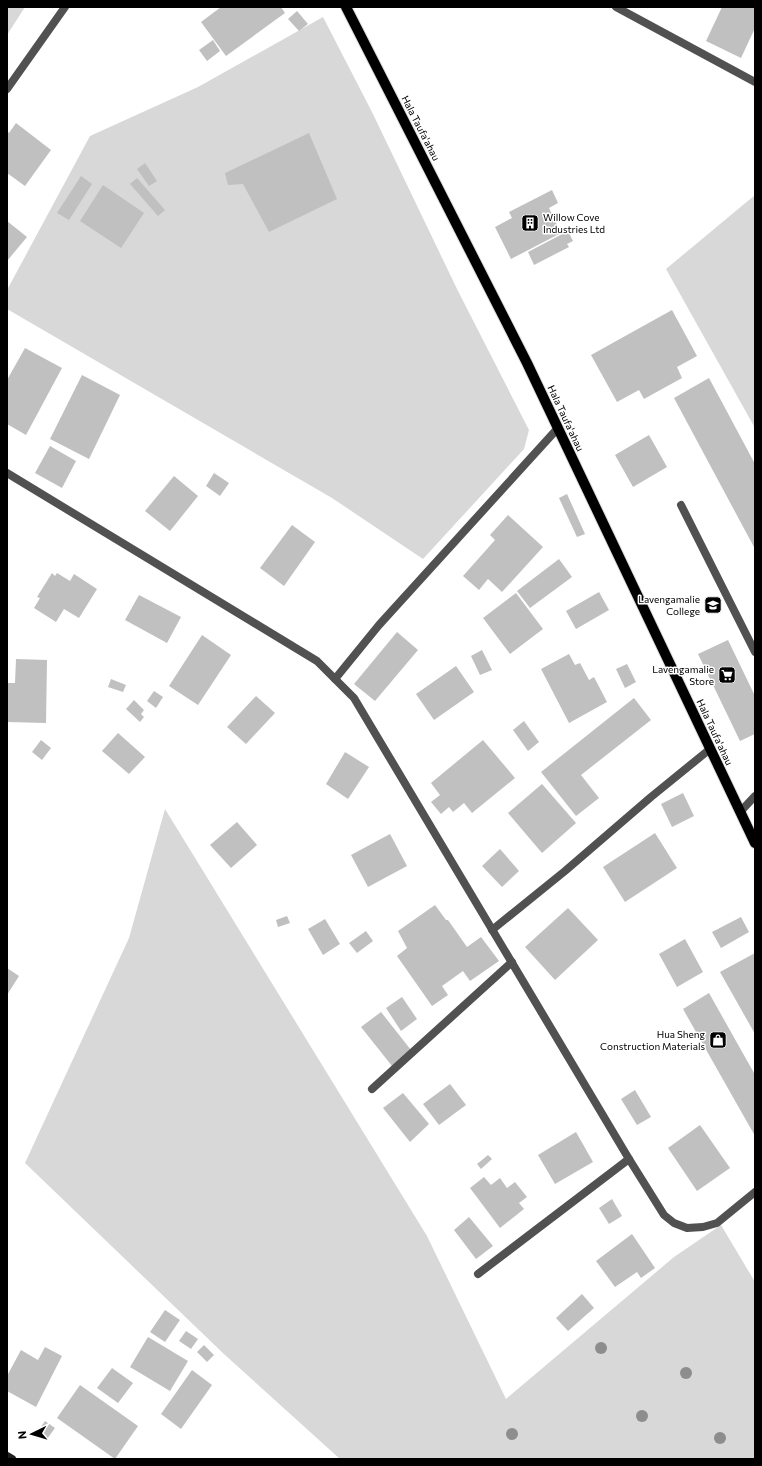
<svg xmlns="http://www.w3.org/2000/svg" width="762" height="1466" font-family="Commissioner,sans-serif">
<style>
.green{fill:#d8d8d8}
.building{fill:#c0c0c0}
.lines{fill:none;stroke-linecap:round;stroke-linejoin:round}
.primary-casing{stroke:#dbdbdb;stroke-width:12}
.service{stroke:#515151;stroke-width:8}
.minor{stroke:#515151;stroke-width:8}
.secondary{stroke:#1e1e1e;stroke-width:8}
.primary{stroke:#000;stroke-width:10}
.tree{fill:#8d8d8d}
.labels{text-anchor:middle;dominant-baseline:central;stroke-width:3;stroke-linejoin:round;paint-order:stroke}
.street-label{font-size:10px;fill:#000;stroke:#fff}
.poi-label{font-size:10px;fill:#000;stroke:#fff;text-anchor:end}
</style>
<rect width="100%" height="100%" fill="#fff"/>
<g class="green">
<path d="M7 7H25L7 35Z"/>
<path d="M323 17 372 112 458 291 529 430 524 449 423 559 332 498 7 309V290L90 136 198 87Z"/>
<path d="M755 195V428L666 269Z"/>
<path d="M165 809 427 1236 506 1399 674 1257 721 1225 755 1282V1459H340L225 1355 25 1163 129 938Z"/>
</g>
<g class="building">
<path d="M221 7H281L285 13 226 56 201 22Z"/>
<path d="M722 7H755V28L741 58 706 41Z"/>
<path d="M297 11 308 24 299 31 288 19Z"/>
<path d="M213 40 220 51 207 61 199 50Z"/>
<path d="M16 123 51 150 25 186 7 173V131L9 133Z"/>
<path d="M309 133 337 199 269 232 243 184 228 185 225 173Z"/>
<path d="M145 163 157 181 149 186 137 169Z"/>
<path d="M81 176 92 184 69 220 57 213Z"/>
<path d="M137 178 165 210 158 216 130 184Z"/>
<path d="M103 185 144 213 121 248 80 221Z"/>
<path d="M552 190 558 203 549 208 561 233 511 259 495 227 512 218 509 212Z"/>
<path d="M7 221 27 237 7 261Z"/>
<path d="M568 231 573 241 567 244 569 247 534 265 528 252Z"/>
<path d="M672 310 697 356 677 367 682 378 644 399 639 390 617 402 591 355Z"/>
<path d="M25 348 62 368 26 435 7 424V380Z"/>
<path d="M82 375 120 395 89 459 50 439Z"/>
<path d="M709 378 755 464V549L674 398Z"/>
<path d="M649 435 667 467 633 487 615 455Z"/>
<path d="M50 446 76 461 62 488 35 473Z"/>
<path d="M214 473 229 483 220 496 206 486Z"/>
<path d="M174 476 198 496 170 531 145 511Z"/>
<path d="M567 494 585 534 577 537 559 498Z"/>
<path d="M508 515 543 547 502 592 488 579 479 590 463 576 495 540 490 535Z"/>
<path d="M292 525 315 542 284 586 260 568Z"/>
<path d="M559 559 572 577 530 608 517 591Z"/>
<path d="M52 573 55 576 57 573 70 581 74 574 97 589 79 618 64 609 56 622 34 608 40 598 37 597Z"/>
<path d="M599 592 609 610 576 629 566 611Z"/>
<path d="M516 593 543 629 510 654 483 618Z"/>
<path d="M139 595 181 617 167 643 125 620Z"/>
<path d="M397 632 418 650 375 701 354 684Z"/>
<path d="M202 635 231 655 198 705 169 686Z"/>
<path d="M728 640 755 696V734L740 741 698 654Z"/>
<path d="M482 650 492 670 480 675 471 656Z"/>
<path d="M569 654 575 665 580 663 589 680 594 677 607 702 569 723 541 669Z"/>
<path d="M16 659 47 660 46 723 7 722V683H15Z"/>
<path d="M627 664 636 682 625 688 616 669Z"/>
<path d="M456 666 474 692 434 720 416 694Z"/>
<path d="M111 679 126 685 123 692 108 687Z"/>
<path d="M154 691 163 697 156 708 147 701Z"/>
<path d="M256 696 275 713 246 744 227 727Z"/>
<path d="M634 698 651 720 581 775 599 798 576 816 541 772Z"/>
<path d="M134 700 144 710 141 714 144 717 140 722 126 709Z"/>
<path d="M524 721 539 742 528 751 513 730Z"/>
<path d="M118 733 145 757 129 774 102 751Z"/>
<path d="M41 740 51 748 42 760 32 752Z"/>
<path d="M483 740 515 778 472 813 464 803 453 812 449 807 441 814 431 802 440 795 431 783Z"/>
<path d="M345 752 369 767 348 799 326 784Z"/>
<path d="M542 784 576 823 542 853 508 813Z"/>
<path d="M683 793 694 816 672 827 661 804Z"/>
<path d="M237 822 257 845 231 868 210 845Z"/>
<path d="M655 833 677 868 625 902 603 867Z"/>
<path d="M390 834 407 866 368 887 351 855Z"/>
<path d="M500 849 519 871 502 887 482 866Z"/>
<path d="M435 905 446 920H448L467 947 481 937 499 961 470 981 463 971 442 986 448 995 432 1006 397 956 407 948 398 931Z"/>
<path d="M568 908 598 940 555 980 525 947Z"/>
<path d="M287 916 290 923 278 927 276 920Z"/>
<path d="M741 917 749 932 721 948 712 932Z"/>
<path d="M325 919 340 944 323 955 308 929Z"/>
<path d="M366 931 373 941 357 953 349 943Z"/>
<path d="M685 939 703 972 677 987 659 954Z"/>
<path d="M755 953V1034L720 972Z"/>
<path d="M7 968 19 976 7 995Z"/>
<path d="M709 993 754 1073 755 1072V1136L683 1009Z"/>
<path d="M402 997 417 1019 401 1031 386 1008Z"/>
<path d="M381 1012 411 1050 392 1066 361 1027Z"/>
<path d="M450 1084 466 1105 439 1125 423 1104Z"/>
<path d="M635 1090 651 1117 637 1125 621 1099Z"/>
<path d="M403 1093 429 1124 410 1142 383 1108Z"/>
<path d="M700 1125 730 1168 697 1191 668 1148Z"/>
<path d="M576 1132 593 1162 555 1184 538 1155Z"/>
<path d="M488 1155 492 1159 481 1169 477 1164Z"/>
<path d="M484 1177 491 1185 500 1178 507 1188 515 1182 527 1197 519 1203 524 1209 500 1228 470 1188Z"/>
<path d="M612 1199 622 1216 609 1224 599 1208Z"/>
<path d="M469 1217 493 1246 476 1259 454 1230Z"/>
<path d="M632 1234 655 1268 641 1278 637 1272 615 1287 596 1261Z"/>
<path d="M582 1294 594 1308 568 1331 556 1318Z"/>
<path d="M165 1310 180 1320 165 1342 150 1332Z"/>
<path d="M186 1331 198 1339 191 1349 179 1341Z"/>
<path d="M148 1337 188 1361 170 1391 130 1367Z"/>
<path d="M204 1345 214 1355 207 1362 197 1352Z"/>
<path d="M45 1347 62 1356 36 1407 7 1391V1376L21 1350 38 1360Z"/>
<path d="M112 1368 133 1383 118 1403 97 1388Z"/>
<path d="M192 1370 212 1385 181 1429 161 1414Z"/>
<path d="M80 1385 138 1426 115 1459 57 1418Z"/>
<path d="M45 1421 55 1428 47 1439 37 1433Z"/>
</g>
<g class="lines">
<defs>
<path id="primary" d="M346 7 527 363 755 843"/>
</defs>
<use href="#primary" class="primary-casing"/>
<g class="service">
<path d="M681 505 755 652"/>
<path d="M740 812 755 796"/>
</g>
<g class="minor">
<path d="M616 7 755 82"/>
<path d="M7 89 65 7"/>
<path d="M7 473 317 661 354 698 629 1159 664 1215 674 1223 687 1228 703 1227 717 1223 755 1192"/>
<path d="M335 679 379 625 558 428"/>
<path d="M492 930 565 871 651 797 710 749"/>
<path d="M372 1089 512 962"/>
<path d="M478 1274 629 1159"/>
</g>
<path class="secondary" d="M7 1456 12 1459"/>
<use href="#primary" class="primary"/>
</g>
<g class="tree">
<circle cx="601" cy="1348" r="6"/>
<circle cx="686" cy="1373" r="6"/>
<circle cx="642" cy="1416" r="6"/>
<circle cx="512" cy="1434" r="6"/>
<circle cx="720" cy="1438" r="6"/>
</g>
<defs>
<symbol id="building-square" viewBox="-11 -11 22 22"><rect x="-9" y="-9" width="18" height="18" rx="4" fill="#000" stroke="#fff"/><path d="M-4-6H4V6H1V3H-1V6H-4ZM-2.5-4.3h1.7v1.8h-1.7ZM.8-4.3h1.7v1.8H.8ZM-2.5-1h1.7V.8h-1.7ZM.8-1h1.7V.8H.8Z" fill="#fff"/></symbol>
<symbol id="school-square" viewBox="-11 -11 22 22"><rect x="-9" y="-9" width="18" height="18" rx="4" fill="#000" stroke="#fff"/><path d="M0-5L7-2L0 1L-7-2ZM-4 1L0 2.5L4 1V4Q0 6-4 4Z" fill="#fff"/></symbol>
<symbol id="supermarket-square" viewBox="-11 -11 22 22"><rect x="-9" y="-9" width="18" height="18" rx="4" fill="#000" stroke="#fff"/><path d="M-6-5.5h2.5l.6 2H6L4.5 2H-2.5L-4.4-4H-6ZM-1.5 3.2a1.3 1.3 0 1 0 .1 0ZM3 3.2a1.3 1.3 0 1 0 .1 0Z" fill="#fff"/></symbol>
<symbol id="shop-square" viewBox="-11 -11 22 22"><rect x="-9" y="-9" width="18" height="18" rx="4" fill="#000" stroke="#fff"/><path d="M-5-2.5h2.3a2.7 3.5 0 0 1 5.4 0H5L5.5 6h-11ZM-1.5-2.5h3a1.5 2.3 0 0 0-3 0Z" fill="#fff"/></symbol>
</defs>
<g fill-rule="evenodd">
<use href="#building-square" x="520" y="213" width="20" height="20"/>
<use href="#school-square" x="703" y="595" width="20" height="20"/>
<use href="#supermarket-square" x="717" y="665" width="20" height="20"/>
<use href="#shop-square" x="708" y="1030" width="20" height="20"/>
</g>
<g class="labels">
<g class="street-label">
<text transform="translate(421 128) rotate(63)">Hala Taufa'ahau</text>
<text transform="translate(566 418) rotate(65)">Hala Taufa'ahau</text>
<text transform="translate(715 732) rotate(65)">Hala Taufa'ahau</text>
</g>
<g class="poi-label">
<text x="543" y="217" text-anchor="start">Willow Cove<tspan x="543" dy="12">Industries Ltd</tspan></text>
<text x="700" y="599">Lavengamalie<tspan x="700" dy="12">College</tspan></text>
<text x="714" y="669">Lavengamalie<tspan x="714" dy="12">Store</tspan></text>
<text x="705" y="1034">Hua Sheng<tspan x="705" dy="12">Construction Materials</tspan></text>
</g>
</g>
<rect width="762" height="1466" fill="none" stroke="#000000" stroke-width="16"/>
<g transform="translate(32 1434) rotate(265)" stroke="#ffffff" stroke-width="3" paint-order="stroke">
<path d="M0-3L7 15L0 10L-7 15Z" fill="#000000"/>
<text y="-6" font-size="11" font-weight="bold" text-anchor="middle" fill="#000000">N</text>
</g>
</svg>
